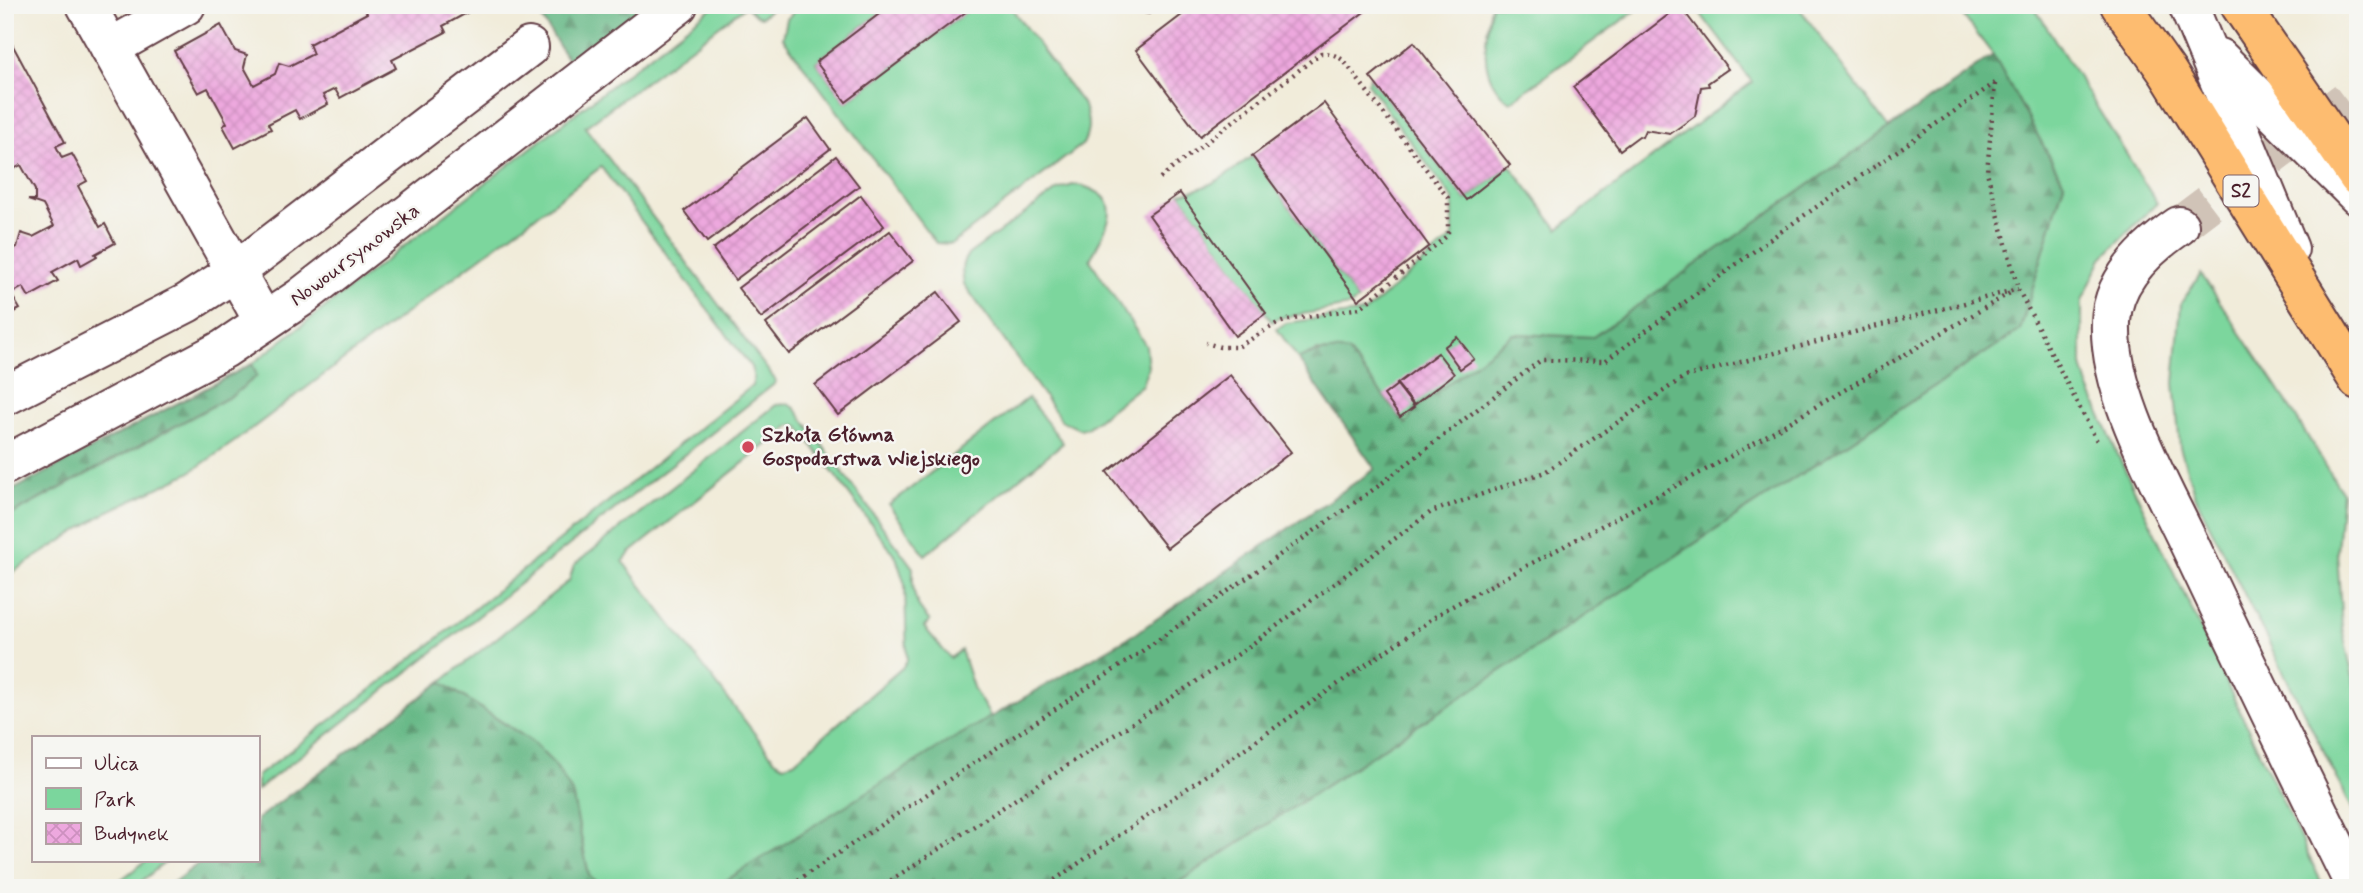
<svg xmlns="http://www.w3.org/2000/svg" width="2363" height="893" font-family="Mynerve,sans-serif">
<style>
.green{fill:#7bd69d;stroke:#627a64;stroke-width:2;fill-rule:evenodd}
.forest{fill:url(#forest-firs);stroke:#576b58;stroke-width:2}
.building{fill:url(#building-cross-hatch)}
.lines{fill:none;stroke-linecap:round;stroke-linejoin:round}
.minor-tunnel{stroke:#d0c3b7;stroke-width:38;stroke-dasharray:38 19;stroke-linecap:butt}
.minor-casing{stroke:#633e45;stroke-width:42}
.highway-casing{stroke:#633e45;stroke-width:42}
.path{stroke:#633e45;stroke-width:4.5;stroke-dasharray:2 5;stroke-linecap:butt}
.minor{stroke:#fff;stroke-width:38}
.highway{stroke:#fdbc6f;stroke-width:38}
.poi-dot{fill:#d1495b;stroke:#f6f6f2;stroke-width:2.5}
.labels{text-anchor:middle;dominant-baseline:central;stroke-width:5;stroke-linejoin:round;paint-order:stroke}
.shield{fill:#f6f6f2;stroke:#7e6067;stroke-width:2}
.shield-label{font-size:19px;font-weight:bold;fill:#4a1f2b}
.street-label{font-size:21px;fill:#4a1f2b;stroke:#f6f6f2}
.poi-label{font-size:21px;font-weight:bold;fill:#4a1f2b;stroke:#f6f6f2;text-anchor:start}
</style>
<defs>
<pattern id="forest-firs" width="22" height="20" patternUnits="userSpaceOnUse" patternTransform="scale(1.75)"><rect width="22" height="20" fill="#64b784"/><path d="M5 1l3.5 6h-7zM16 11l3.5 6h-7z" fill="#54946c"/></pattern>
<pattern id="building-cross-hatch" width="8" height="8" patternUnits="userSpaceOnUse" patternTransform="scale(1.75)"><rect width="8" height="8" fill="#eda8de"/><path d="M0 0l8 8M0 8l8-8" fill="none" stroke="#cd90bf"/></pattern>
</defs>
<rect width="100%" height="100%" fill="#f6f6f2"/>
<filter id="ink" filterUnits="userSpaceOnUse"><feTurbulence type="fractalNoise" baseFrequency=".0143" numOctaves="2"/><feDisplacementMap in="SourceGraphic" scale="14" xChannelSelector="R" yChannelSelector="G"/><feConvolveMatrix kernelMatrix="1 2 1 2 8 2 1 2 1" color-interpolation-filters="sRGB"/></filter>
<filter id="wash" filterUnits="userSpaceOnUse"><feTurbulence type="fractalNoise" baseFrequency=".00686" numOctaves="4" result="noise"/><feDisplacementMap in="SourceGraphic" scale="28" xChannelSelector="R" yChannelSelector="G"/><feGaussianBlur stdDeviation="1.57" result="paint"/><feColorMatrix in="noise" values="0 0 0 0 0 0 0 0 0 0 0 0 0 0 0 0 0 1.4 0 .05"/><feComposite in="paint" operator="in"/></filter>
<g filter="url(#wash)">
<rect width="100%" height="100%" fill="#f1ecda"/>
<g class="green">
<path d="M715 5H776L761 17 756 16 746 6 585 127 776 381 773 385 257 790V776L427 647 752 386 754 378 751 367 601 167 234 442 189 473 107 512 5 577V518L233 395 257 376 252 364Z"/>
<path d="M800 5H891L816 62 846 102 971 8 970 5H1009L1084 106C1089 121 1090 130 1083 144L952 244 936 243 783 38 787 19Z"/>
<path d="M1491 5H1643L1510 102C1476 76 1486 42 1491 5Z"/>
<path d="M1694 5H1797L1890 130 1593 337 1513 334 1405 425 1348 352 1317 351 1298 359 1277 329 1286 323 1365 312 1453 237V199L1367 83 1370 77 1466 200 1510 165 1558 229 1752 82Z"/>
<path d="M1955 5H2033L2157 203 2102 258 2082 301V366L2088 386 2118 455 2324 888H1170L2020 330 2064 183 1993 55Z"/>
<path d="M1252 156 1358 300 1350 306 1279 318 1272 322 1180 193C1212 188 1227 175 1252 156Z"/>
<path d="M1073 185C1082 185 1087 187 1095 191 1126 206 1100 237 1090 260L1146 346 1148 367 1142 385 1087 428 1079 429 1062 421 964 284C962 273 960 262 969 254L1057 190Z"/>
<path d="M2201 274 2277 387 2342 492 2337 552 2342 628 2358 700V820L2195 496 2180 447 2174 383 2181 303Z"/>
<path d="M1028 398 1063 443 925 555 889 505Z"/>
<path d="M788 404 795 408 913 568C912 589 914 606 930 621L924 627 950 658 961 650 974 690 991 717 714 888H603L589 876 572 793 555 765 531 741 441 682 569 581 574 565 776 405ZM791 425 798 426 896 557 905 585 907 660 903 667 794 762 784 765 775 760 623 562 630 553Z"/>
<path d="M147 860H168L133 888H110Z"/>
</g>
<g class="forest">
<path d="M536 5H653L573 68 534 6Z"/>
<path d="M1993 55 2064 183 2020 330 1170 888H714L944 744 1136 633 1375 469 1298 359C1316 352 1329 349 1348 352L1406 424 1416 408 1513 334 1593 337Z"/>
<path d="M252 364 257 376 233 395 5 518V494Z"/>
<path d="M441 682 531 741 555 765 572 793 589 876 603 888H166L203 860H257V819Z"/>
</g>
<g id="blocks">
<g class="building">
<path d="M367 5H481L443 26 446 32 392 60 396 68 340 98 335 89 323 95 328 104 300 119 295 110 268 124 271 129 235 148 223 126 227 123 208 88 198 93 174 51 221 25 235 51 247 55 244 67 254 85 275 74 279 63 289 66 313 54 309 44 367 13 364 7Z"/>
<path d="M891 5H970L971 8 846 102 816 62Z"/>
<path d="M1123 5H1160L1149 14 1127 10Z"/>
<path d="M1195 5H1365L1368 9 1200 136 1136 50Z"/>
<path d="M1680 6 1728 69 1708 83 1709 86 1701 87 1695 116 1670 134 1645 130 1642 137 1639 136 1620 150 1573 87Z"/>
<path d="M5 31 65 142 56 146 62 158 72 154 87 181 78 186 100 227 105 224 115 243 95 254 97 256 81 265 78 258 52 272 58 281 29 297 23 287 11 294 20 309 5 317V253L17 247 21 233 33 237 54 226 43 205 28 200H35V190L21 165 12 170 5 158Z"/>
<path d="M1414 42 1510 165 1466 200 1370 77Z"/>
<path d="M1324 103 1429 246 1358 300 1252 156Z"/>
<path d="M808 118 830 149 707 242 684 211Z"/>
<path d="M836 156 859 186 735 280 713 249Z"/>
<path d="M1180 193 1266 313 1235 336 1149 215Z"/>
<path d="M861 195 884 226 761 318 738 288Z"/>
<path d="M890 231 913 261 789 354 766 324Z"/>
<path d="M938 292 961 322 838 415 815 385Z"/>
<path d="M1457 337 1474 359 1460 369 1444 347Z"/>
<path d="M1438 353 1454 374 1414 405 1397 384Z"/>
<path d="M1230 375 1291 452 1167 548 1107 472Z"/>
<path d="M1397 385 1414 407 1400 417 1384 395Z"/>
</g>
</g>
</g>
<g filter="url(#ink)">
<use href="#blocks" fill-opacity="0" stroke="#633e45" stroke-width="2"/>
<g class="lines">
<path class="minor-tunnel" d="M2179 226 2358 91"/>
<defs>
<g id="minor">
<path d="M86 5 264 322"/>
<path d="M2188 5 2289 249"/>
<path d="M110 48 186 5"/>
<path d="M2219 58 2358 196"/>
<path d="M2179 226C2147 248 2112 280 2111 322 2108 396 2163 487 2194 554 2247 666 2301 777 2356 888"/>
<path d="M5 396 187 303 235 272 529 47"/>
<path d="M5 465 224 349 300 298 678 5"/>
</g>
<g id="highway">
<path d="M2120 5 2168 73 2358 380"/>
<path d="M2240 5 2358 177"/>
</g>
</defs>
<use href="#minor" class="minor-casing"/>
<use href="#highway" class="highway-casing"/>
<g class="path">
<path d="M1995 84 1987 172 2018 289 2098 443"/>
<path d="M1160 178 1321 53C1331 53 1336 55 1344 61L1448 198V235L1360 308 1288 320 1276 324 1238 347H1220L1206 343"/>
<path d="M786 888 1135 656 1377 487 1541 360 1605 361 1776 235 1995 83"/>
<path d="M879 888 1240 653 1431 512 1545 472 1684 377 2018 289"/>
<path d="M1043 888 1445 610 1735 454 2010 293"/>
</g>
<use href="#minor" class="minor"/>
<use href="#highway" class="highway"/>
</g>
</g>
<circle class="poi-dot" cx="748" cy="447" r="7"/>
<g class="labels">
<rect class="shield" x="2223.5" y="175.5" width="35" height="31" rx="5"/>
<g class="shield-label">
<text x="2241" y="191">S2</text>
</g>
<g class="street-label">
<text transform="translate(355 255) rotate(-37)">Nowoursynowska</text>
</g>
<g class="poi-label">
<text x="762" y="435">Szkoła Główna<tspan x="762" dy="24">Gospodarstwa Wiejskiego</tspan></text>
</g>
</g>
<rect width="2363" height="893" fill="none" stroke="#f6f6f2" stroke-width="28"/>
<rect x="32" y="736" width="228" height="126" fill="#f6f6f2" stroke="#b1a0a2" stroke-width="2"/>
<rect x="46" y="758" width="35" height="10" fill="#ffffff" stroke="#b1a0a2" stroke-width="2"/>
<text x="94" y="770" font-size="21" fill="#4a1f2b">Ulica</text>
<rect x="46" y="788" width="35" height="21" fill="#7bd69d" stroke="#b1a0a2" stroke-width="2"/>
<text x="94" y="806" font-size="21" fill="#4a1f2b">Park</text>
<rect x="46" y="823" width="35" height="21" fill="url(#building-cross-hatch)" stroke="#b1a0a2" stroke-width="2"/>
<text x="94" y="840" font-size="21" fill="#4a1f2b">Budynek</text>
</svg>
